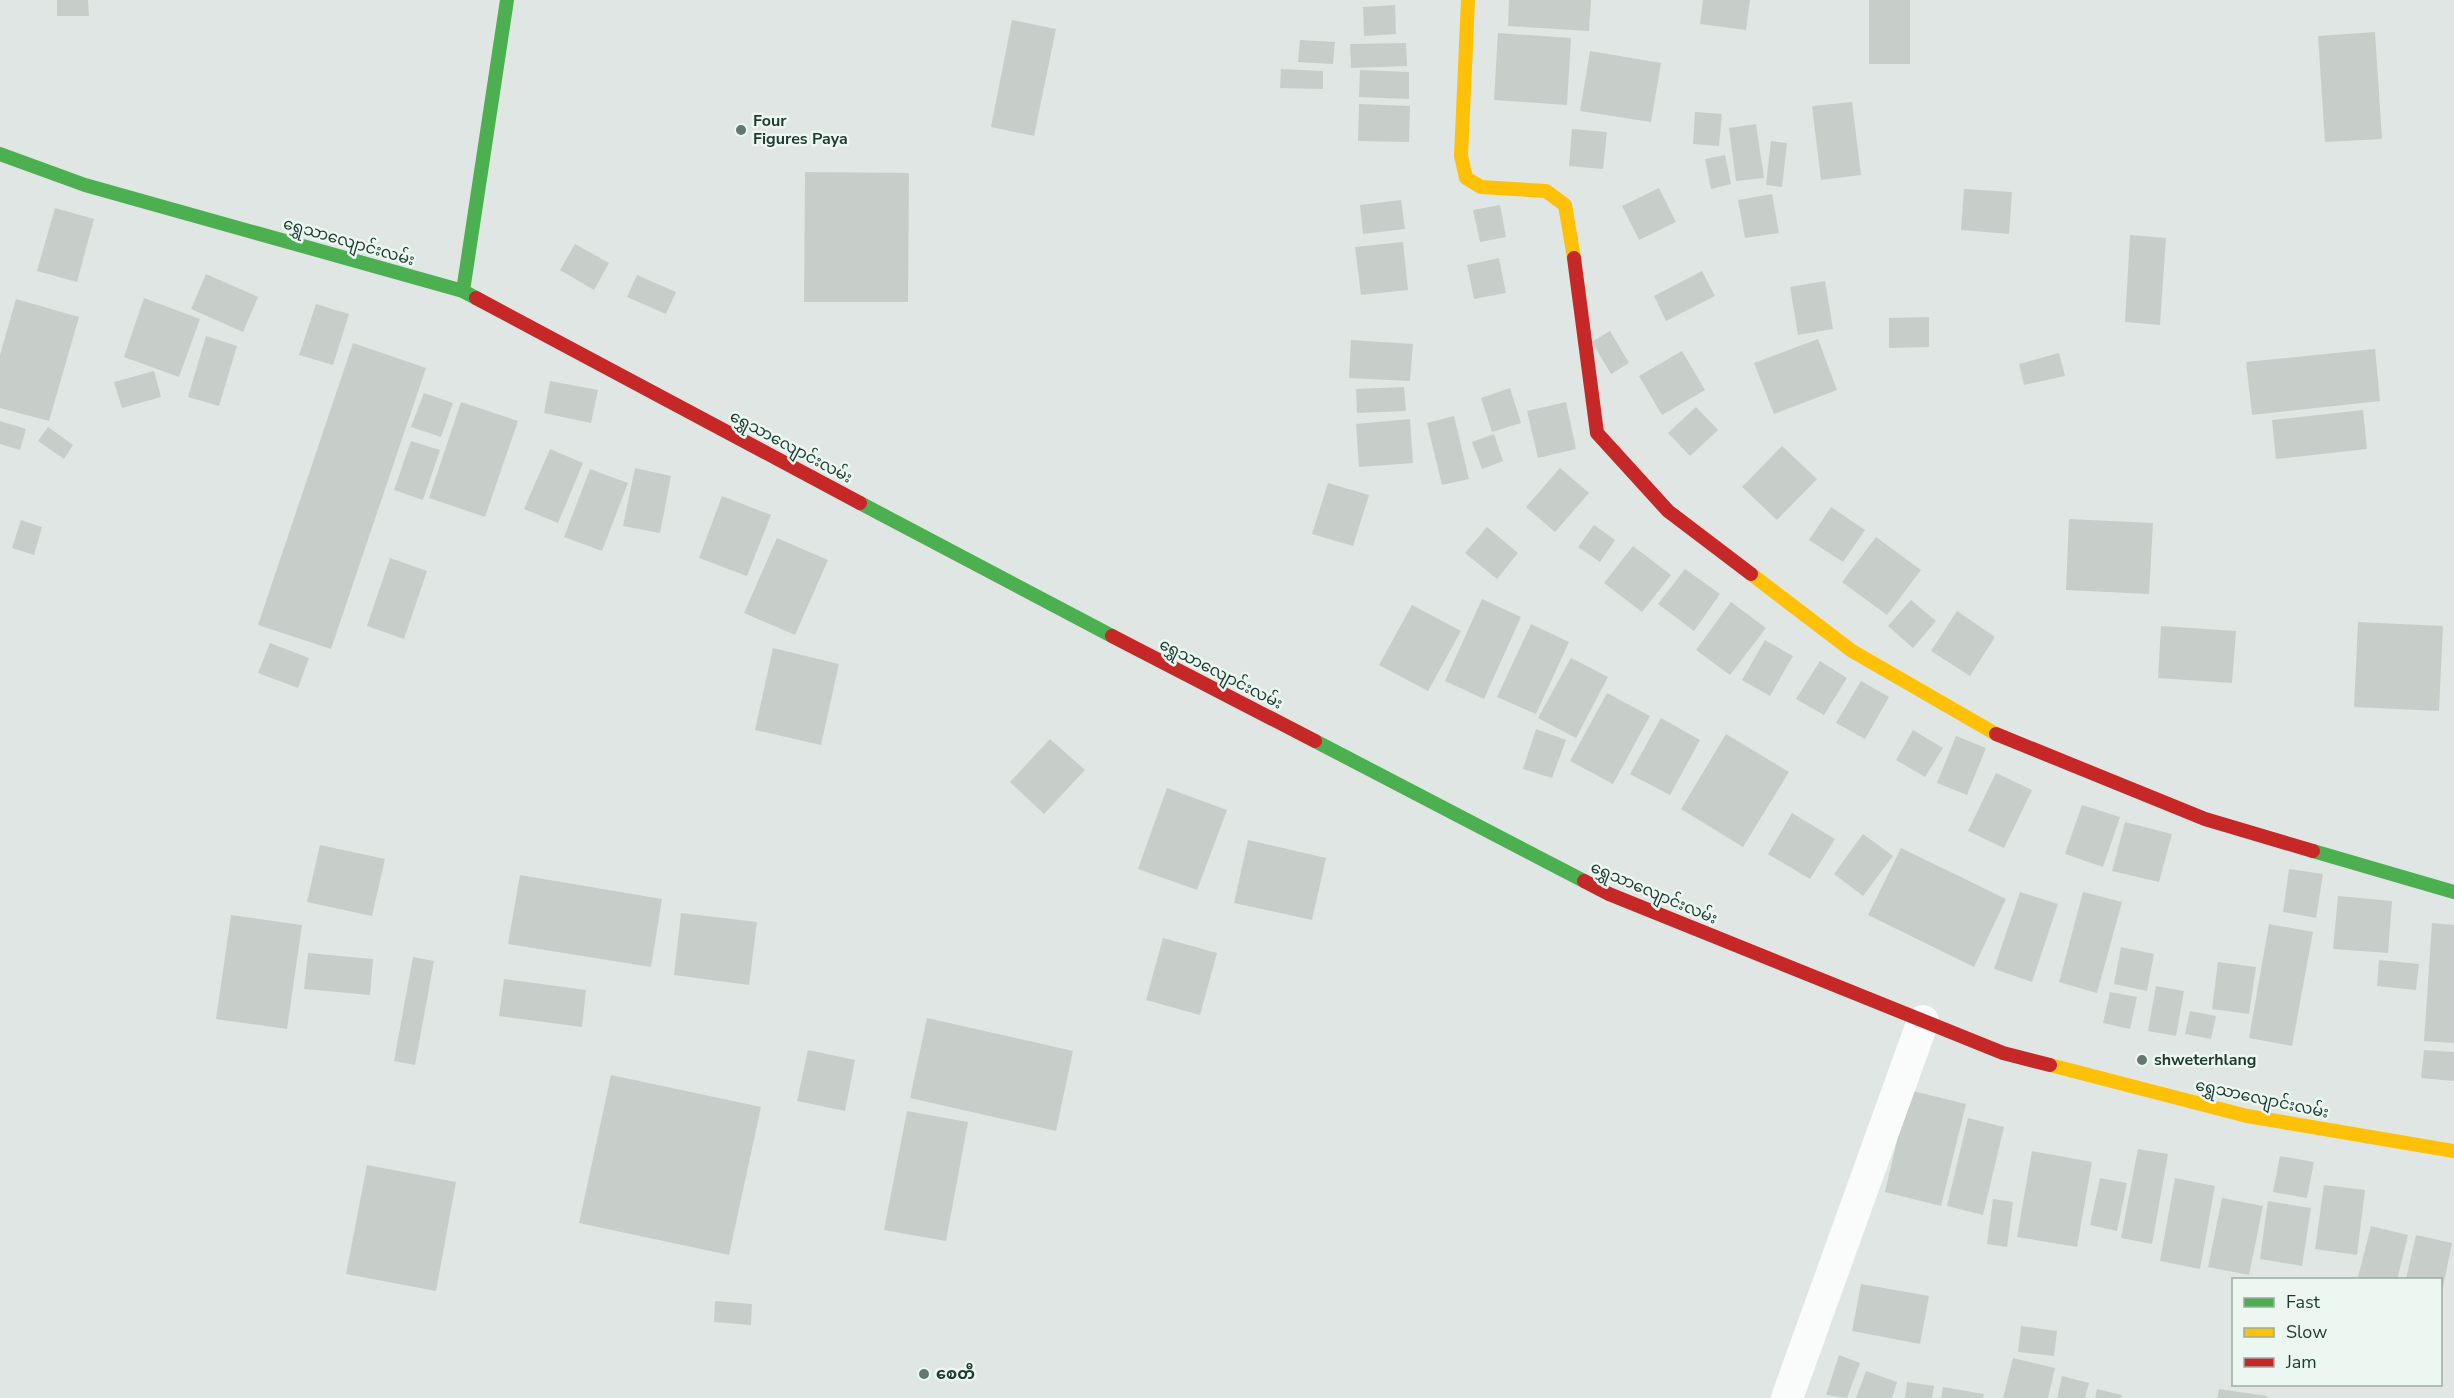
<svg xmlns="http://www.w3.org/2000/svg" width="2454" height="1398" font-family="'Nunito Sans','Noto Sans Myanmar',sans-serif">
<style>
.building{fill:#c7ceca}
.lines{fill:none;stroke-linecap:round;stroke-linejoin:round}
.street{stroke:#fafbfb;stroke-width:32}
.fast{stroke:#4caf50;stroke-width:14}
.slow{stroke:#ffc107;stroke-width:14}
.jam{stroke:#c62828;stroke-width:14}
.poi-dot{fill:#61776f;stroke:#ecf7f1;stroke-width:2}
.labels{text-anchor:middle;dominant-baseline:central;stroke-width:5;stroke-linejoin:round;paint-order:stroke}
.poi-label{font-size:16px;font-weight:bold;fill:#1c3b31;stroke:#ecf7f1;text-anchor:start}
.street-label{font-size:16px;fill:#1c3b31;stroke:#ecf7f1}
</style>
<rect width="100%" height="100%" fill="#e0e6e3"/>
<g class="building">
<path d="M57 0H88L89 16H57Z"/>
<path d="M1509 0H1591L1589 31 1508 26Z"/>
<path d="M1703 0H1750L1746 30 1700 24Z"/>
<rect x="1869" y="0" width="41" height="64"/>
<path d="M1395 5 1396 34 1364 36 1363 7Z"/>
<path d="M1012 20 1056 29 1034 136 991 127Z"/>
<path d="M2375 32 2382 139 2325 142 2318 36Z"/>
<path d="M1498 33 1571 38 1567 105 1494 100Z"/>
<path d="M1300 40 1335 42 1333 64 1298 62Z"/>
<path d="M1406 43 1407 66 1351 68 1350 44Z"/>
<path d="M1590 51 1661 63 1651 122 1580 111Z"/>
<path d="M1281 69 1323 71V89L1280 88Z"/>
<path d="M1360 70 1409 72V99L1359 97Z"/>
<path d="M1852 102 1861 175 1821 180 1812 106Z"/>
<path d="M1359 104 1410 106 1409 142 1358 141Z"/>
<path d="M1695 112 1722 114 1719 146 1693 144Z"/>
<path d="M1756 124 1764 178 1736 181 1729 128Z"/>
<path d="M1572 129 1607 132 1603 169 1569 166Z"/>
<path d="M1771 141 1787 143 1782 187 1766 185Z"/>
<path d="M1725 155 1731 184 1711 189 1705 159Z"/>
<path d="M805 172 909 173 908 302H804Z"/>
<path d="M1659 188 1676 222 1639 240 1622 206Z"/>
<path d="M1964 189 2012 192 2009 234 1961 230Z"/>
<path d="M1772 194 1779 233 1745 238 1738 200Z"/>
<path d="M1401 200 1405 229 1363 234 1360 205Z"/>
<path d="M1500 205 1506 237 1480 242 1473 210Z"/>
<path d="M55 208 94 219 77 282 37 271Z"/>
<path d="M2130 235 2166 238 2160 325 2125 322Z"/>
<path d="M1403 242 1408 290 1361 295 1355 247Z"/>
<path d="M575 244 609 263 594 290 560 270Z"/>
<path d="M1499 258 1506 293 1474 299 1467 265Z"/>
<path d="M1702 271 1715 296 1666 321 1654 296Z"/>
<path d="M206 274 258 297 243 332 191 309Z"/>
<path d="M637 275 676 292 666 314 627 297Z"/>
<path d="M1825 281 1833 329 1798 335 1790 287Z"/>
<path d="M144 298 200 319 179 377 124 357Z"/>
<path d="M16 299 79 317 49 421 0 408V355Z"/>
<path d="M316 304 349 314 333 365 299 355Z"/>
<path d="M1929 317V347L1889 348V318Z"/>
<path d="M1610 331 1629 363 1611 374 1592 342Z"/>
<path d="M206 336 237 346 219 406 188 397Z"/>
<path d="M1818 339 1837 390 1774 414 1754 363Z"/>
<path d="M1351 340 1413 344 1410 381 1349 378Z"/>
<path d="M353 343 426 368 331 649 258 625Z"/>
<path d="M2375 349 2380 401 2252 415 2246 362Z"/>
<path d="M1682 351 1705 390 1662 415 1639 376Z"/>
<path d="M2059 353 2065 376 2024 385 2019 364Z"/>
<path d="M154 371 161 397 122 408 114 382Z"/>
<path d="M550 381 598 390 591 423 544 413Z"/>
<path d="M1404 387 1406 411 1357 413 1356 389Z"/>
<path d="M1510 388 1521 423 1492 432 1481 398Z"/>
<path d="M424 393 453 403 441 437 411 427Z"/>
<path d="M461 402 518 421 485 517 429 498Z"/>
<path d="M1566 402 1576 449 1538 458 1527 411Z"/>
<path d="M1696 407 1718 430 1690 456 1668 433Z"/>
<path d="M2363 410 2367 449 2276 459 2272 420Z"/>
<path d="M1454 416 1469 479 1442 485 1427 423Z"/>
<path d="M1410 419 1413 463 1359 467 1356 424Z"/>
<path d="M0 421 26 429 20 450 0 444Z"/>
<path d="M48 427 73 445 64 459 38 441Z"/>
<path d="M1494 434 1503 461 1482 469 1472 442Z"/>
<path d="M411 441 440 450 423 500 394 490Z"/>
<path d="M1782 446 1817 479 1777 520 1742 487Z"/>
<path d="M550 449 583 463 558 523 524 509Z"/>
<path d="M635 468 671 476 660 533 623 526Z"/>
<path d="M1560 468 1589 493 1555 532 1526 507Z"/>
<path d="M590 469 628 483 602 551 564 537Z"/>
<path d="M1328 483 1369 495 1353 546 1312 534Z"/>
<path d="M722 496 771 515 747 576 699 558Z"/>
<path d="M1831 507 1865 530 1843 562 1809 540Z"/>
<path d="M2069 519 2153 523 2149 594 2066 590Z"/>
<path d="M21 520 42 527 34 555 12 548Z"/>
<path d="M1594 525 1615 540 1600 562 1578 547Z"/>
<path d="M1487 527 1518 553 1497 579 1465 553Z"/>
<path d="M1876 537 1921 570 1887 615 1842 582Z"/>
<path d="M777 538 828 560 795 635 744 613Z"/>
<path d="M1633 546 1671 575 1642 612 1604 583Z"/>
<path d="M390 558 427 571 404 639 367 626Z"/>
<path d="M1685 569 1720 594 1694 631 1658 604Z"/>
<path d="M1482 599 1521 617 1484 699 1445 681Z"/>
<path d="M1911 600 1936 621 1913 648 1888 626Z"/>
<path d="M1731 602 1766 628 1730 675 1696 650Z"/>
<path d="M1412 605 1461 631 1428 691 1379 665Z"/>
<path d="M1957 611 1995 637 1970 676 1931 651Z"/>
<path d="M2358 622 2443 626 2439 711 2354 707Z"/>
<path d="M1531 624 1569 642 1536 714 1497 697Z"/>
<path d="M2161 626 2236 631 2232 683 2158 678Z"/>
<path d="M1765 640 1793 656 1770 696 1742 680Z"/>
<path d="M270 643 309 658 298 688 258 673Z"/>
<path d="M773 648 839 664 821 745 755 730Z"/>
<path d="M1571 658 1608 677 1576 738 1538 718Z"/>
<path d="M1820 661 1847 678 1824 715 1796 699Z"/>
<path d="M1861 681 1889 697 1865 739 1836 723Z"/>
<path d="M1607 693 1650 716 1613 784 1570 761Z"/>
<path d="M1661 718 1700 740 1670 795 1630 774Z"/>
<path d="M1536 729 1566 740 1552 778 1523 769Z"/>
<path d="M1913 730 1943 748 1925 777 1896 760Z"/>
<path d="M1726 734 1789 772 1743 847 1681 809Z"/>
<path d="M1956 736 1986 748 1967 795 1937 783Z"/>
<path d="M1050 739 1085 770 1044 814 1010 782Z"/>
<path d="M1996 773 2032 790 2004 848 1968 831Z"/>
<path d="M1167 788 1227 810 1197 890 1138 869Z"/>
<path d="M2082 805 2120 817 2103 867 2065 854Z"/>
<path d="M1792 813 1835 839 1810 879 1768 854Z"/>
<path d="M2125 822 2172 834 2159 882 2112 871Z"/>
<path d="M1863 834 1893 856 1863 896 1834 874Z"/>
<path d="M1248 840 1326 858 1312 920 1234 903Z"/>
<path d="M320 845 385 859 372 916 307 902Z"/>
<path d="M1901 848 2006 899 1974 967 1868 915Z"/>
<path d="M2289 869 2323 874 2316 918 2283 912Z"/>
<path d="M520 875 662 899 651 967 508 944Z"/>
<path d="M2020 892 2058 904 2032 982 1994 969Z"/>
<path d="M2083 892 2122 902 2097 993 2059 982Z"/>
<path d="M2338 896 2392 901 2388 953 2333 949Z"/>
<path d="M681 913 757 922 749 985 674 975Z"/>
<path d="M231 915 302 925 287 1029 216 1019Z"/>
<path d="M2432 923 2454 925V1043L2424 1041Z"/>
<path d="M2269 924 2313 932 2292 1046 2249 1038Z"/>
<path d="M1163 938 1217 953 1200 1015 1146 1000Z"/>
<path d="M2121 947 2154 954 2147 991 2114 984Z"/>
<path d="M308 953 373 959 370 995 304 989Z"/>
<path d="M413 957 434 961 415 1065 394 1061Z"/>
<path d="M2379 960 2419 964 2416 990 2377 986Z"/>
<path d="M2218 962 2256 967 2249 1014 2212 1009Z"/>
<path d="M504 979 586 990 582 1027 499 1016Z"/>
<path d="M2156 986 2184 991 2176 1036 2148 1031Z"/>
<path d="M2110 992 2137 997 2130 1029 2103 1023Z"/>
<path d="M2190 1011 2216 1016 2211 1039 2185 1034Z"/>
<path d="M927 1018 1073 1051 1056 1131 910 1098Z"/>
<path d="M808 1050 855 1060 845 1111 797 1101Z"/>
<path d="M2424 1050 2454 1052V1081L2421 1078Z"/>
<path d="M611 1075 761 1107 729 1255 579 1223Z"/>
<path d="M1909 1090 1966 1104 1941 1206 1885 1192Z"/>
<path d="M907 1111 968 1122 946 1241 884 1230Z"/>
<path d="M1968 1118 2004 1127 1983 1215 1947 1206Z"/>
<path d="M2138 1149 2168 1154 2152 1244 2121 1238Z"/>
<path d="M2032 1151 2092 1162 2077 1247 2017 1237Z"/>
<path d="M2280 1156 2314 1162 2307 1198 2273 1192Z"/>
<path d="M367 1165 456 1182 436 1291 346 1274Z"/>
<path d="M2100 1178 2127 1183 2117 1231 2090 1225Z"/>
<path d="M2175 1178 2215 1186 2200 1269 2160 1261Z"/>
<path d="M2324 1185 2365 1190 2357 1255 2315 1249Z"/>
<path d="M2222 1198 2263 1206 2249 1275 2208 1267Z"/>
<path d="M1993 1199 2013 1202 2007 1247 1987 1244Z"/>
<path d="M2268 1201 2311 1208 2302 1266 2260 1259Z"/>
<path d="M2371 1226 2408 1235 2397 1280H2370L2358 1277Z"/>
<path d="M2416 1235 2452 1243 2443 1287 2440 1286V1280L2406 1279Z"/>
<path d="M1861 1284 1929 1296 1920 1344 1852 1331Z"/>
<path d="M715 1301 752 1304 751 1325 714 1322Z"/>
<path d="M2021 1326 2057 1331 2054 1356 2018 1352Z"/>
<path d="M1839 1355 1860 1363 1847 1398 1826 1395Z"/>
<path d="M2013 1358 2055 1368 2048 1398H2003Z"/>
<path d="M1866 1371 1897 1382 1892 1398H1856Z"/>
<path d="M2062 1376 2089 1383 2085 1398H2057Z"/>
<path d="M1907 1382 1934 1386 1932 1398H1905Z"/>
<path d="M1943 1387 1984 1394 1983 1398H1941Z"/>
<path d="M2097 1389 2122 1395 2121 1398H2095Z"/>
<path d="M2219 1389 2267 1396V1398H2217Z"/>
</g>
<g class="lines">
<path class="street" d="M1787 1398 1923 1021"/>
<g class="fast">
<path d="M0 154 85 185 463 291 476 298"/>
<path d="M463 291 507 0"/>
<path d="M860 503 1112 636"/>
<path d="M1315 741 1584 881"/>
<path d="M2313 851 2454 892"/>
</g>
<g class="slow">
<path d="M1468 0 1461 156 1466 178 1481 187 1546 191 1565 205 1574 258"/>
<path d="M1751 574 1852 651 1996 734"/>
<path d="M2050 1065 2247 1116 2454 1151"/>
</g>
<g class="jam">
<path d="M1574 258 1597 433 1668 511 1751 574"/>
<path d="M476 298 860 503"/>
<path d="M1112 636 1315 741"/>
<path d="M1996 734 2205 819 2313 851"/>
<path d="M1584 881 1609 894 2003 1053 2050 1065"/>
</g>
</g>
<g class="poi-dot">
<circle cx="741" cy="130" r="6"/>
<circle cx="2142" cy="1060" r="6"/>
<circle cx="924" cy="1374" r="6"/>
</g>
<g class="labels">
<g class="poi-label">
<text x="753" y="121">Four<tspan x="753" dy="18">Figures Paya</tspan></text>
<text x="2154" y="1060">shweterhlang</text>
<text x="936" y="1374">စေတီ</text>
</g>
<g class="street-label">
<text transform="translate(349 242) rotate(16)">ရွှေသာလျောင်းလမ်း</text>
<text transform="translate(791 447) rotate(28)">ရွှေသာလျောင်းလမ်း</text>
<text transform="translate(1221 674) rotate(27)">ရွှေသာလျောင်းလမ်း</text>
<text transform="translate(1654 893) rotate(23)">ရွှေသာလျောင်းလမ်း</text>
<text transform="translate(2262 1099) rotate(12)">ရွှေသာလျောင်းလမ်း</text>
</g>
</g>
<rect x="2232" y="1278" width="210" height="108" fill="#ecf7f1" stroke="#99aca4" stroke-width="1.5"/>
<rect x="2244" y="1298" width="30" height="9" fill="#4caf50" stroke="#99aca4" stroke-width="1.5"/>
<text x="2286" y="1308" font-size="18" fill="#1c3b31">Fast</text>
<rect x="2244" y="1328" width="30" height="9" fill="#ffc107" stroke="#99aca4" stroke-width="1.5"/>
<text x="2286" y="1338" font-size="18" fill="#1c3b31">Slow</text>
<rect x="2244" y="1358" width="30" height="9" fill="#c62828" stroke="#99aca4" stroke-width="1.5"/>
<text x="2286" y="1368" font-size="18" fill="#1c3b31">Jam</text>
</svg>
